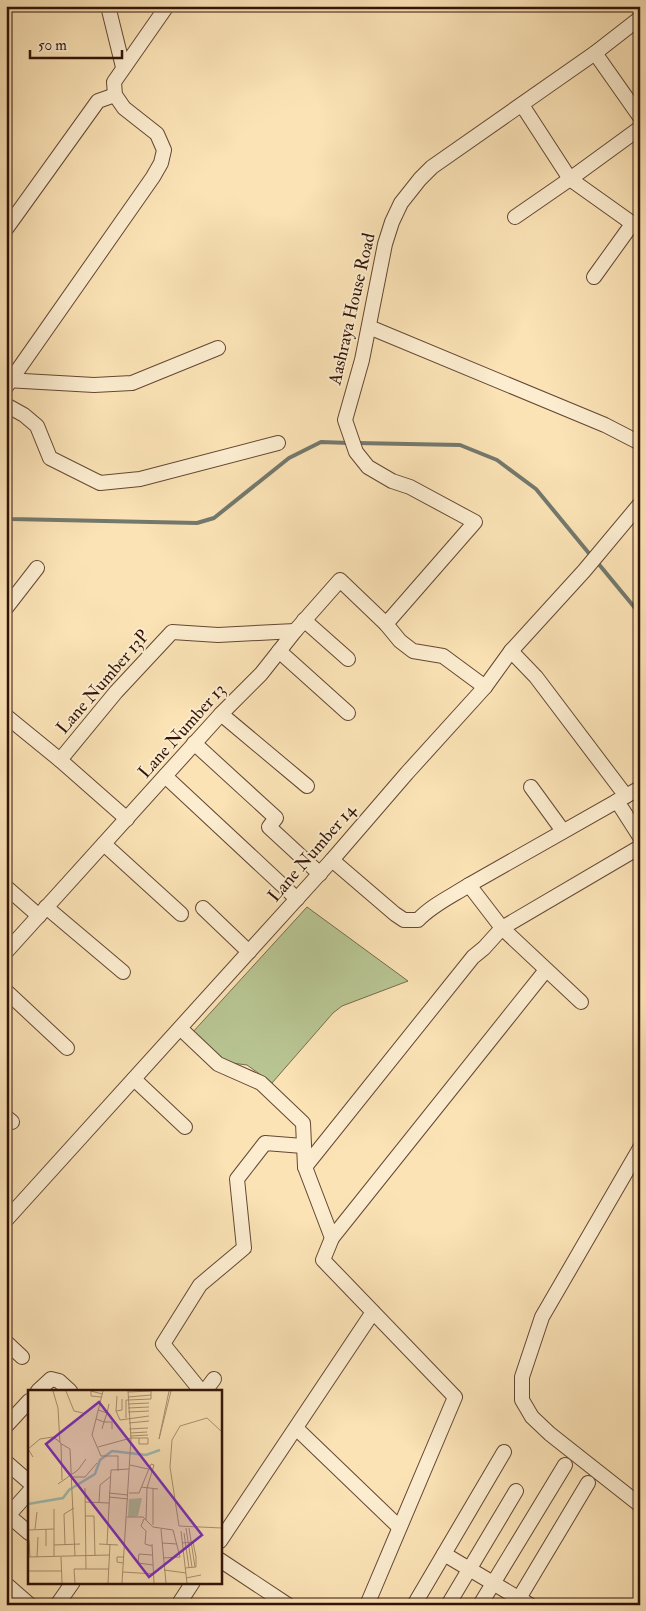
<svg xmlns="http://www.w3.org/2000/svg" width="646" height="1611" font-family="'IM FELL Double Pica',serif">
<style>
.park{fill:#b8c593;stroke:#756c4d}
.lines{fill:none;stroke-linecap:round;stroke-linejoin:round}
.stream{stroke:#73796e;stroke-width:4}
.minor-casing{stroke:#644733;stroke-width:16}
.minor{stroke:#fcedd0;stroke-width:14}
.labels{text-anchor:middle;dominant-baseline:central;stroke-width:4;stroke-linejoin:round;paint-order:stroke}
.street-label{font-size:18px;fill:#321307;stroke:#fcedd0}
.inset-river{fill:none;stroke:#9fbdb2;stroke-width:2.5}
.inset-road{fill:none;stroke:#ab9070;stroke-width:1}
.view{fill:#7b2cbf;fill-opacity:0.15;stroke:#7b2cbf;stroke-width:2.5}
.inset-edge{fill:none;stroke:#321307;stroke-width:2.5}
</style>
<rect width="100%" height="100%" fill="#fbe3b6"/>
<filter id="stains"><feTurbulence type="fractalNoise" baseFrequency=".004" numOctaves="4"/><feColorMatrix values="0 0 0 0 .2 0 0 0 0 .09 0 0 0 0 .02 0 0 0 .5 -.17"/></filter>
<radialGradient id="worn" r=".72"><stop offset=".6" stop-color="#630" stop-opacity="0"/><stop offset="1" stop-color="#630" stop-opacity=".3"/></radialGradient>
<path class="park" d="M307 907 408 981 342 1006 333 1013 272 1083 247 1065 224 1062 192 1033Z"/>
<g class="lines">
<g class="stream">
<path d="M356 443 460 445 497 460 536 489 592 557"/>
<path d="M6 517 11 519 197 523 214 518 289 458 321 442 349 443"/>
<path d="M597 562 640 614"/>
</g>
<defs>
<g id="minor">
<path d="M108 6 123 67"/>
<path d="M595 53 640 117"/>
<path d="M522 105 570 179 640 128"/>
<path d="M515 217 570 179 629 221 632 225 630 227 594 277"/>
<path d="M6 229 98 101 115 95"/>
<path d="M369 327 605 425 640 443"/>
<path d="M6 380 94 385 132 383 218 348"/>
<path d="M6 387 153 177 161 163 164 150 157 134 124 108 115 95 114 82 167 6"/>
<path d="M6 405 24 415 37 426 50 458 100 483 140 479 278 443"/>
<path d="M6 608 37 568"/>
<path d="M304 620 348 659"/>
<path d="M386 624 475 522 410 487 392 481 368 467 356 452 345 420 362 360 385 244 392 222 401 203 420 179 432 167 595 53 640 18"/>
<path d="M279 651 348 713"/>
<path d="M511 651 536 677 626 796"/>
<path d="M221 714 307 786"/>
<path d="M6 716 60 760 127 819"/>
<path d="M194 743 276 818 269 827 320 874"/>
<path d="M60 760 116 692 172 632 218 635 295 631"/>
<path d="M165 776 297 899"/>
<path d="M531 787 563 831"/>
<path d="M617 801 640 837"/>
<path d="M104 844 181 914"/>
<path d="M332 860 395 914 404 920H418C432 905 452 896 469 885L640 788"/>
<path d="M469 885 502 928 581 1002"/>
<path d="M6 887 39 916"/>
<path d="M46 907 123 972"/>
<path d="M203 908 249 952"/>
<path d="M6 952 221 714 261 674 295 631 340 580 386 624 400 641 413 651 443 656 485 687"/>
<path d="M6 991 67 1048"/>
<path d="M181 1029 218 1064 261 1083 303 1123 305 1167 332 1238 323 1260 455 1397 367 1605"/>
<path d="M134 1079 185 1127"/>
<path d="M6 1117 12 1122"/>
<path d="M640 1148 542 1317 522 1377V1400L532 1417 550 1434 640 1505"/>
<path d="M305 1167 473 957 484 948 502 928 640 847"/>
<path d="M6 1220 332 860 407 773 485 687 511 651 584 571 640 504"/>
<path d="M332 1238 546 970"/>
<path d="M6 1342 22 1357"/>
<path d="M38 1391 51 1379 59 1381 70 1391"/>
<path d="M201 1391 163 1344 200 1285 244 1248 237 1179 265 1143 303 1146"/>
<path d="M205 1391 214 1379"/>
<path d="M6 1426 29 1401"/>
<path d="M296 1428 399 1527"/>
<path d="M6 1462 29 1482"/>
<path d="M8 1515 29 1533"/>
<path d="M6 1518 29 1492"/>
<path d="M220 1541 373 1312"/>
<path d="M444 1554 530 1605"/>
<path d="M220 1560 288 1605"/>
<path d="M6 1584 30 1605"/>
<path d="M57 1605 73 1582"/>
<path d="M178 1605 193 1582"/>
<path d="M414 1605 504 1452"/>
<path d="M448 1605 516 1491"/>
<path d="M480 1605 565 1465"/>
<path d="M515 1605 588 1483"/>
</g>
</defs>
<use href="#minor" class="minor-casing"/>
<use href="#minor" class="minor"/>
</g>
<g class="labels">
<g class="street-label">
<text transform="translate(352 309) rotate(-77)">Aashraya House Road</text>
<text transform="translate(103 682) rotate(-49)">Lane Number 13P</text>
<text transform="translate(182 731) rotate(-48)">Lane Number 13</text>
<text transform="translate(312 853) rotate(-49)">Lane Number 14</text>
</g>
</g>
<g transform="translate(28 1390)">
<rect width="194" height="194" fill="#fbe3b6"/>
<path d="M114 108 110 126 100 127 101 109Z" fill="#b8c593"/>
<path class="inset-river" d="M0 114 35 108 41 100 67 84 72 70 84 61 118 65 132 60"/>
<path class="inset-road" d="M25 1 30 18 32 53 42 59 47 166M38 1 46 21 55 23M75 1 64 45 73 66H90V81M100 2 123 1M89 6 88 21 92 30 121 26M73 7 63 6V1L74 4M100 7 123 5M100 10 123 9V1M100 14 121 13M100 18 121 17M70 20 79 23 81 14M88 21 94 20V9M100 22 121 21M98 28V10H100M68 29 76 32 79 23M101 33 121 31M74 39 76 32H84V39M101 39 120 38M194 42 179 28 152 36 144 50 142 77 151 136 194 138M102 43 119 42M102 46 120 45M131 49 141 1M131 49 143 1M33 54 34 90M70 57 103 48H120V54H111V48M5 67 0 59 12 49 25 47 32 52M102 75 120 79M43 87H57L69 73M30 94 50 80 58 69M113 97 130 99M57 98 58 179M81 103 100 105M101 103H111L123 74 126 75 119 98 118 130M81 107 100 109M57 112 81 113M71 113 72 95 82 87M57 126H66L67 166M99 127H115L125 137 145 140 152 167 135 168M116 129 113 136 118 141 117 154 124 156M125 135V99M158 138 164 177M161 138 167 177M7 139 9 122M18 139V156M133 139 138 193M0 140 26 139M153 141 159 193M156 143 161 178M1 150 2 167M134 153 149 154M154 153 165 152 168 167V177L157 178M71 154 90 155M79 154 83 80 101 79M124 154 126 193M26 155 52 154M37 155 36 124 46 118M124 165 111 164 110 173 125 175M0 167 82 165M9 167 10 147M26 167V119M33 167 34 193M95 173 89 172V167H96M136 180 158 183M0 181H34M95 182 126 184M158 188 173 185M47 193 46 179H81M80 193 82 154M94 193 103 48 100 1"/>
<path class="view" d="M71 12 174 145 121 187 18 54Z"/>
<rect width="194" height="194" class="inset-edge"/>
</g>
<rect width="646" height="1611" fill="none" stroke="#fbe3b6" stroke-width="25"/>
<rect x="8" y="8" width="631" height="1596" fill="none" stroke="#321307" stroke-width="2.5"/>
<rect x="12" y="12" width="621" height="1586" fill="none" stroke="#321307"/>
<path d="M30 50v8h92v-8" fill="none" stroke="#321307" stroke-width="2.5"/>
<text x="38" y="50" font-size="15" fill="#321307" stroke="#fcedd0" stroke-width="4" paint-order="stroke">50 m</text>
<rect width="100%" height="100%" filter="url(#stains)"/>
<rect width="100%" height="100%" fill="url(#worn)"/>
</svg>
